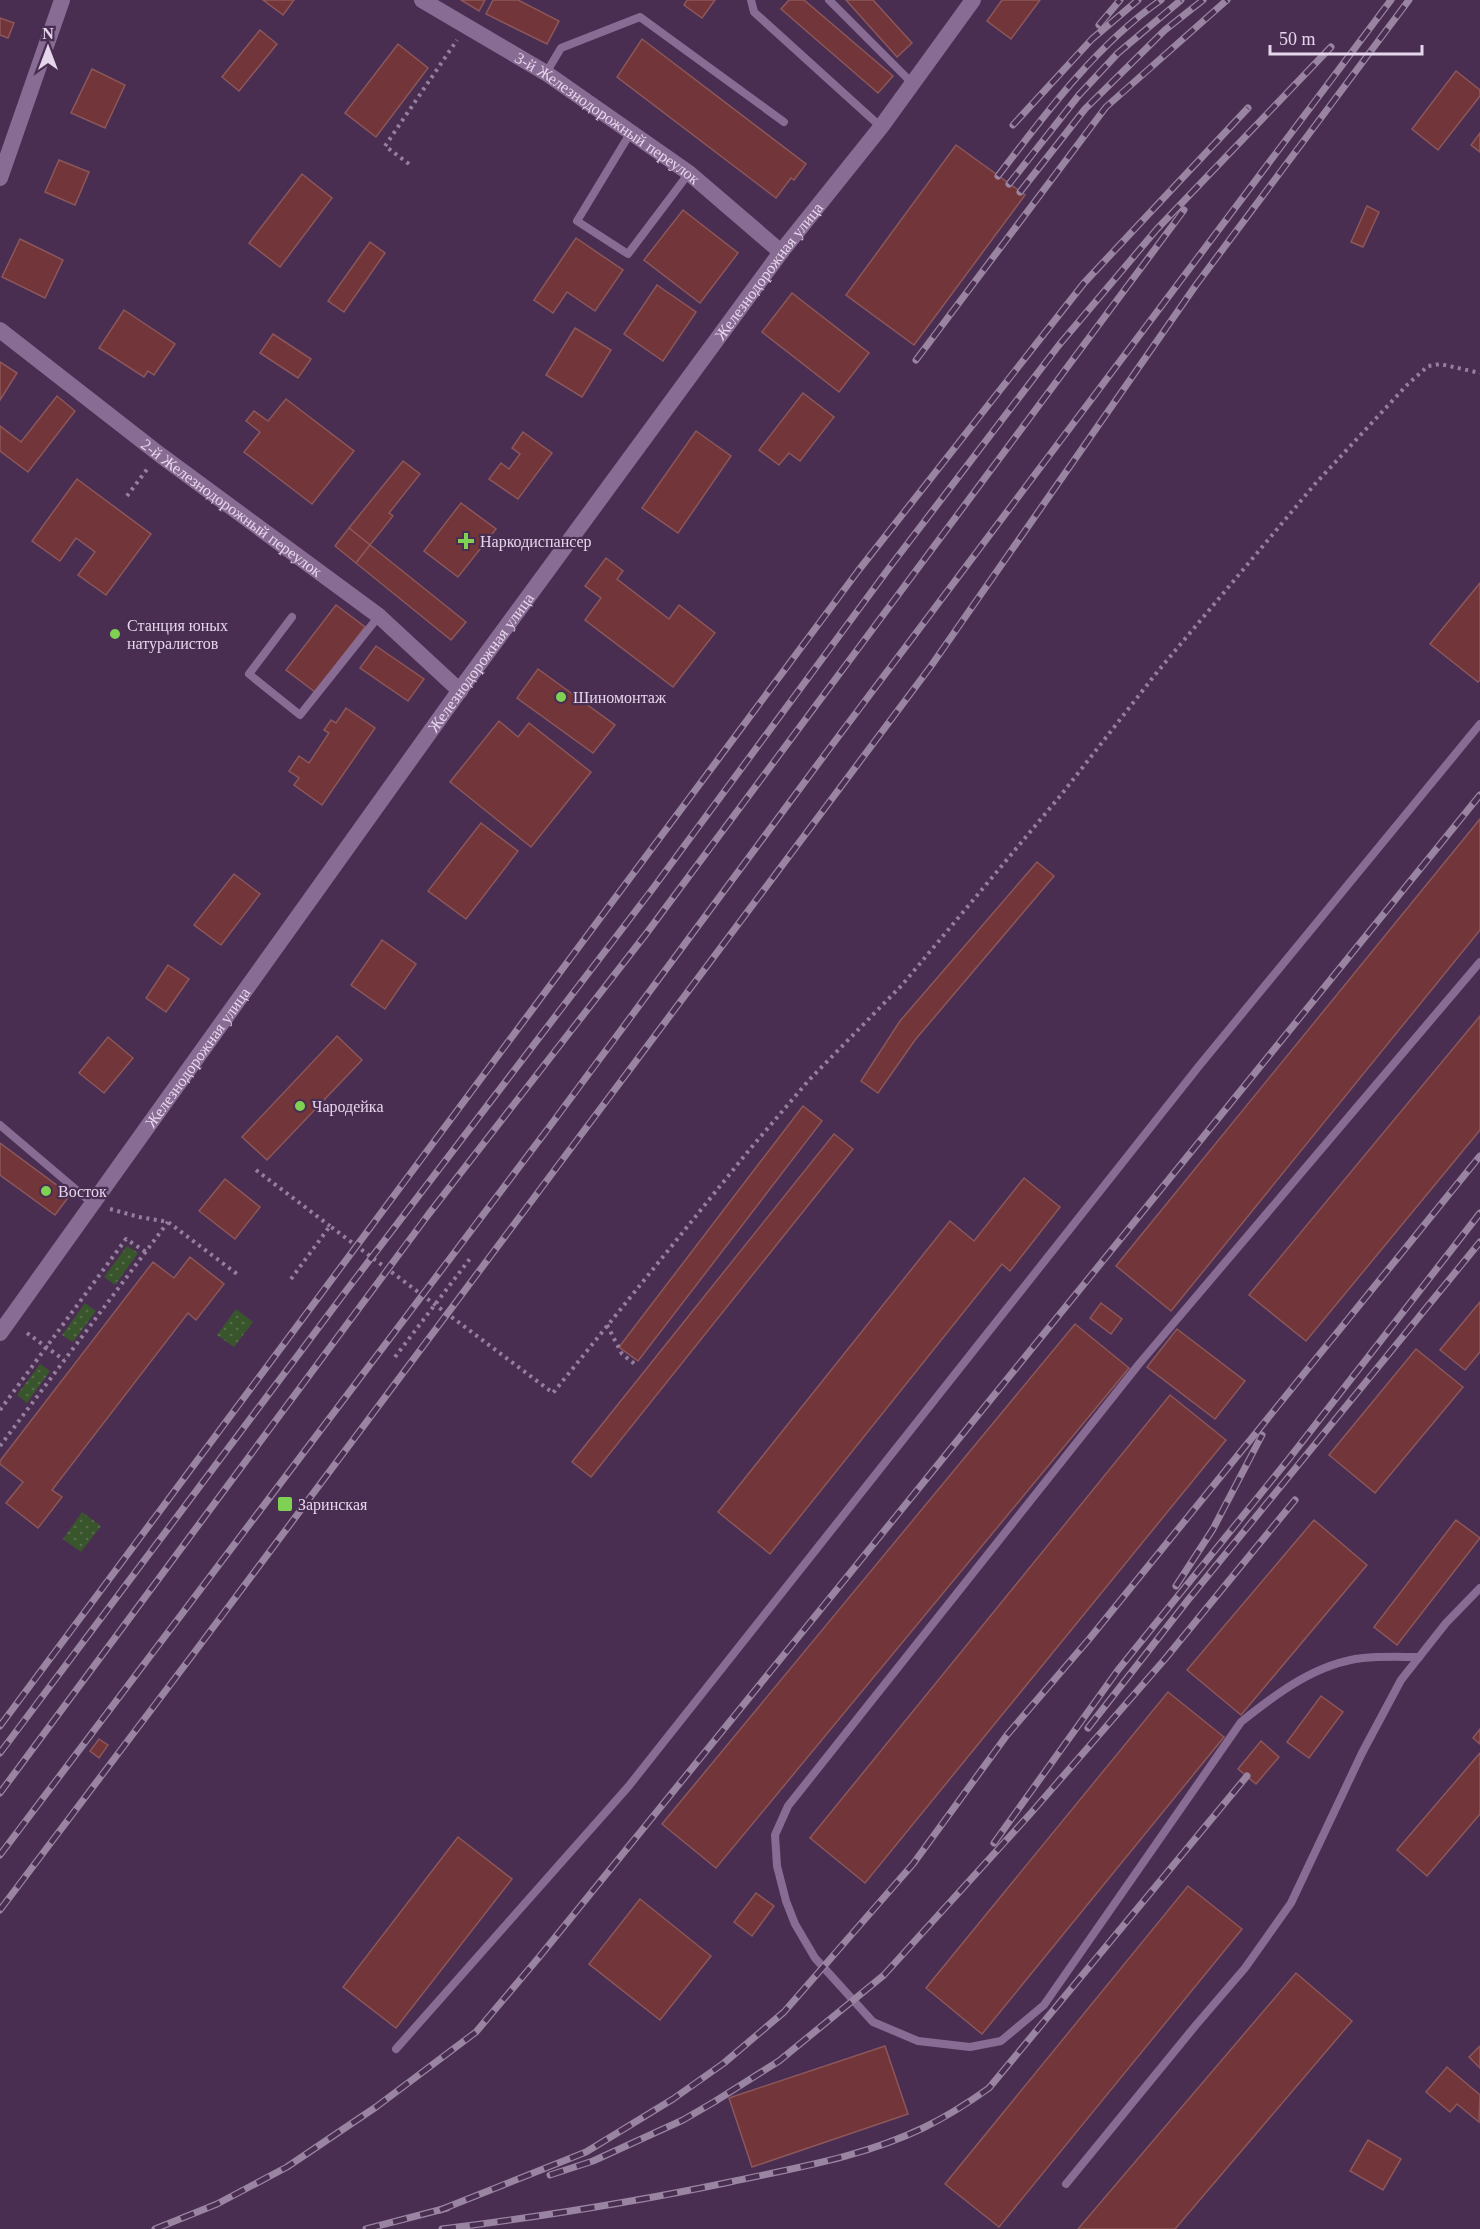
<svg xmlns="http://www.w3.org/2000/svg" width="1480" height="2229" font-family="'Times New Roman',serif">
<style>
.green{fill:url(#green-dots)}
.building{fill:#71353a;stroke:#8c575a;stroke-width:1.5}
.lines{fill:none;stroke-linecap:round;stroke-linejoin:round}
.path{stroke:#957f9d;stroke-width:4;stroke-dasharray:3 4.5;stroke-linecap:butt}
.lane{stroke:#896c94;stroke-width:8}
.street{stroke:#896c94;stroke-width:16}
.rail-casing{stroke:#9984a1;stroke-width:7}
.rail{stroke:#492e52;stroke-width:4.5;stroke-dasharray:14;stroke-linecap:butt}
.poi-dot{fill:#7ed153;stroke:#492e52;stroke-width:2}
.labels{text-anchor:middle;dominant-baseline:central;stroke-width:4.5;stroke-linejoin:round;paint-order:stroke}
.street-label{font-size:16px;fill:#e6d6ec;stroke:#492e52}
.poi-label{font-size:16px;fill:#e6d6ec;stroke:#492e52;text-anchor:start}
</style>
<defs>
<pattern id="green-dots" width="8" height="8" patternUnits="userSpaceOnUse" patternTransform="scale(1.5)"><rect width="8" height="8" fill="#39552c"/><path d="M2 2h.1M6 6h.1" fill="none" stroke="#566d4b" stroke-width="1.8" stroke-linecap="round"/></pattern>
</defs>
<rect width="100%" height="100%" fill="#492e52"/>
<g class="green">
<path d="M127 1246 138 1253 115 1285 104 1277Z"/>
<path d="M85 1303 96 1311 73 1342 62 1335Z"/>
<path d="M236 1309 253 1322 234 1347 217 1335Z"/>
<path d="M40 1364 50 1371 27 1403 17 1395Z"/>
<path d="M82 1512 101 1526 81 1552 63 1539Z"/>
</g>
<g class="building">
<path d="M263 0H294L283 15Z"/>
<path d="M461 0H485L479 11Z"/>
<path d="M493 0H518L559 21 547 44 486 14Z"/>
<path d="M687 0H715L702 18 684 5Z"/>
<path d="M789 0H804L893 76 878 93 781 9Z"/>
<path d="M846 0H873L912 43 897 57Z"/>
<path d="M1002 0H1040L1011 39 987 21Z"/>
<path d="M0 18 14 23 8 38 0 35Z"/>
<path d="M260 30 277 44 239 91 222 77Z"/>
<path d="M642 39 806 164 794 180 791 178 776 198 617 77Z"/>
<path d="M398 44 428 68 376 137 345 113Z"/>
<path d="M92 69 125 85 105 128 71 113Z"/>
<path d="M1456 71 1480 90V96L1438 150 1412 129Z"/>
<path d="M1480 133V152L1471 145Z"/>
<path d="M956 145 1025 195 914 345 846 295Z"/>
<path d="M59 160 89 172 75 205 45 192Z"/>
<path d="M302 174 332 198 280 267 249 243Z"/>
<path d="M1367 206 1379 212 1363 247 1351 242Z"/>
<path d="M683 210 738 253 700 303 644 260Z"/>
<path d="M576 238 623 270 595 311 567 292 553 313 534 300Z"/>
<path d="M20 239 63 260 45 298 2 277Z"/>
<path d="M370 242 385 253 344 312 328 301Z"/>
<path d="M657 285 696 312 663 361 624 334Z"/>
<path d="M792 293 869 353 839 392 762 332Z"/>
<path d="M124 310 175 344 154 375 148 371 144 377 99 348Z"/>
<path d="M575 328 611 350 582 397 546 375Z"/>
<path d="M273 334 311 359 298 378 260 353Z"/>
<path d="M0 362 17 373 0 400Z"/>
<path d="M803 393 834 417 800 461 789 453 779 465 759 450Z"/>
<path d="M57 396 75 411 28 472 0 451V426L21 442Z"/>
<path d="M286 399 354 451 312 504 244 452 260 432 246 421 254 411 268 421Z"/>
<path d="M696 431 731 456 678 533 642 508Z"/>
<path d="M523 432 552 453 518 499 489 479 501 463 509 469 520 454 512 448Z"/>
<path d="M403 461 420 474 389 513 393 516 370 545 349 528Z"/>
<path d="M77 479 151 534 106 595 78 575 95 552 76 538 60 561 32 541Z"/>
<path d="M461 503 496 529 458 577 424 551Z"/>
<path d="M349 528 370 545 356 563 335 546Z"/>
<path d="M370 545 466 622 451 640 356 563Z"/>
<path d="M606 558 623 571 617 579 669 619 679 605 715 633 673 687 585 620 601 598 585 586Z"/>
<path d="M1480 583V680L1478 682 1430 644Z"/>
<path d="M336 605 365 627 315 692 286 670Z"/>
<path d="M376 646 424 679 408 701 360 668Z"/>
<path d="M538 669 615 725 593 753 517 698Z"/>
<path d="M346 708 375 728 322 805 294 785 299 778 289 771 299 756 309 763 329 733 324 730 331 720 336 723Z"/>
<path d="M499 721 518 737 529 723 591 772 531 847 450 782Z"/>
<path d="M1480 819V930L1171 1311 1116 1266Z"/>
<path d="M481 823 518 851 466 919 428 891Z"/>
<path d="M1037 862 1054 876 915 1040 878 1093 861 1081 900 1021Z"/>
<path d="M234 874 260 894 221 945 194 925Z"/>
<path d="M382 940 416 964 385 1009 351 985Z"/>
<path d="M168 965 189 979 166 1012 146 998Z"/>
<path d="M1480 1016V1130L1306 1341 1249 1295Z"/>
<path d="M337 1036 362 1060 267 1160 242 1137Z"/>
<path d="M108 1037 133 1058 104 1093 79 1073Z"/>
<path d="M803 1106 822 1121 638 1361 619 1347Z"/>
<path d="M834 1134 853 1149 591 1477 572 1462Z"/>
<path d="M0 1143 70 1195 55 1215 0 1175Z"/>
<path d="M1024 1178 1060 1207 1010 1271 1002 1264 770 1554 718 1512 950 1221 974 1241Z"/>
<path d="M225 1179 260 1207 235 1239 199 1211Z"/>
<path d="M190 1257 224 1284 196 1320 188 1313 52 1490 62 1497 38 1528 6 1503 23 1482 0 1464V1461L153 1262 174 1278Z"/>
<path d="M1480 1302V1352L1465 1370 1440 1350Z"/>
<path d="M1101 1303 1122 1319 1111 1334 1090 1318Z"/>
<path d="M1075 1324 1129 1368 716 1868 662 1824Z"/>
<path d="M1177 1329 1245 1381 1215 1419 1147 1367Z"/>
<path d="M1416 1349 1463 1387 1375 1493 1329 1455Z"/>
<path d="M1170 1395 1226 1440 865 1883 810 1838Z"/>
<path d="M1314 1520 1367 1565 1241 1715 1187 1670Z"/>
<path d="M1456 1520 1480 1538 1397 1645 1374 1627Z"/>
<path d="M1168 1692 1224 1737 982 2034 926 1988Z"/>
<path d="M1321 1696 1343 1712 1309 1758 1287 1742Z"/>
<path d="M1480 1729V1744L1473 1738Z"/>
<path d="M99 1739 108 1745 99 1758 90 1751Z"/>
<path d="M1261 1741 1279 1757 1256 1784 1238 1769Z"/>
<path d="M1480 1753V1814L1427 1876 1397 1850Z"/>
<path d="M458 1837 512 1879 396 2028 343 1987Z"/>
<path d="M1188 1886 1242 1929 999 2227 945 2184Z"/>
<path d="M756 1893 774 1906 752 1936 734 1922Z"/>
<path d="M640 1899 711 1956 660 2020 589 1964Z"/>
<path d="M1296 1973 1352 2021 1175 2229H1078Z"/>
<path d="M885 2046 908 2114 752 2167 729 2098Z"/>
<path d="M1480 2046V2068L1469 2057Z"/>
<path d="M1447 2067 1480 2095 1479 2122 1457 2104 1450 2112 1426 2092Z"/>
<path d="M1368 2140 1401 2159 1383 2190 1350 2171Z"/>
</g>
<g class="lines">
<g class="path">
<path d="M409 164 385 146 457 40"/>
<path d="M127 496 148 468"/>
<path d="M256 1170 330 1226"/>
<path d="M110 1209 139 1217 168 1222 237 1274"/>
<path d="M291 1279 330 1226 553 1393 750 1149 809 1080 902 985 1061 795 1158 671 1315 484 1408 384 1428 366 1440 364 1480 373"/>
<path d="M607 1325 622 1354 636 1365"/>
<path d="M27 1333 64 1360"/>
<path d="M395 1357 472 1256"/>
<path d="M0 1410 126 1239 146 1252"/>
<path d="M0 1446 168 1222"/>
</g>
<g class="lane">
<path d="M751 0 754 12 881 127"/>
<path d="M829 0 913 84"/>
<path d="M546 73 561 48 640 17 784 122"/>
<path d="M631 132 577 221 628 254 689 173"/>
<path d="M292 617 249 674 300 715 379 616"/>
<path d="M0 1125 93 1204"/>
<path d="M1419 1657C1401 1657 1382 1656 1363 1658 1317 1663 1277 1693 1241 1722L1044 2005 1001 2041 970 2047 918 2041 873 2022 815 1958 795 1924 786 1901 777 1866 775 1835 788 1806 1139 1364 1480 962"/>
<path d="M396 2049 628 1787 1199 1066 1480 724"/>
<path d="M1066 2184 1196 2025 1245 1968 1291 1903 1362 1753 1401 1680 1446 1623 1480 1588"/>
</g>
<g class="street">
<path id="s1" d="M422 0 546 73 689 173 781 252"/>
<path d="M0 178 62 0"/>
<path id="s2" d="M0 330 159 454 379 616 460 691"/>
<path id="s3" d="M0 1333 465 683 781 252 881 127 973 0"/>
</g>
<defs>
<g id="rail">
<path d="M1099 25 1120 0"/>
<path d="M1013 125 1092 39 1138 0"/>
<path d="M998 176C1046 113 1095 46 1161 0"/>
<path d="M1009 184 1079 95 1118 53 1181 0"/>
<path d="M1020 192 1085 109 1165 30 1203 0"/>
<path d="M916 360 1106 107 1227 0"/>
<path d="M1176 1586 1213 1529 1262 1435"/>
<path d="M0 1726 858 571 1084 283 1248 108"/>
<path d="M1088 1728 1188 1600 1480 1242"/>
<path d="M0 1753 346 1291 654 887 892 564 1059 345 1157 229 1331 47"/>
<path d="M0 1793 428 1215 646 934 1184 210"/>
<path d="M994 1843 1118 1670 1288 1460 1480 1213"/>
<path d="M0 1855 550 1126 829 749 1391 0"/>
<path d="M0 1910 191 1657 931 666 1196 285 1409 0"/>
<path d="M550 2175 593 2161 683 2120 714 2102 779 2061 884 1975 1031 1813 1165 1659 1295 1500"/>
<path d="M440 2210 586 2152 673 2099 724 2063 784 2012 913 1864 1007 1735 1090 1638 1480 1156"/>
<path d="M155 2229 217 2204 287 2167 376 2107 476 2032 540 1956 1480 795"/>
<path d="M366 2229 447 2208"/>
<path d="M442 2229C538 2217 635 2202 730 2182 794 2168 863 2157 923 2128 946 2117 968 2103 989 2088L1247 1776"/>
</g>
</defs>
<use href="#rail" class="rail-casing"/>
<use href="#rail" class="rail"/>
</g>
<g class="poi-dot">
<path d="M463 532h6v6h6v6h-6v6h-6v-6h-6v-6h6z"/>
<circle cx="115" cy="634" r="6"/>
<circle cx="561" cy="697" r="6"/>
<circle cx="300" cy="1106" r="6"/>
<circle cx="46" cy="1191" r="6"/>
<rect x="277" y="1496" width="16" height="16" rx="3"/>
</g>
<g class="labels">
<g class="street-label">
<text stroke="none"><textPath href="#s1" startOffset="220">3-й Железнодорожный переулок</textPath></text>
<text stroke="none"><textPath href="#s3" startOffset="1311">Железнодорожная улица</textPath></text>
<text stroke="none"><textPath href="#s2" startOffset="292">2-й Железнодорожный переулок</textPath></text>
<text stroke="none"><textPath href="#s3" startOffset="825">Железнодорожная улица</textPath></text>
<text stroke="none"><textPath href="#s3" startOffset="339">Железнодорожная улица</textPath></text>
</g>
<g class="poi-label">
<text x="480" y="541">Наркодиспансер</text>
<text x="127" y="625">Станция юных<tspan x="127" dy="18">натуралистов</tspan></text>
<text x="573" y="697">Шиномонтаж</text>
<text x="312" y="1106">Чародейка</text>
<text x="58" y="1191">Восток</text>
<text x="298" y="1504">Заринская</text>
</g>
</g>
<g transform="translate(48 48)" stroke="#492e52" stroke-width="4.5" paint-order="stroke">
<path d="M0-4.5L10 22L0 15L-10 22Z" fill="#e6d6ec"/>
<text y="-9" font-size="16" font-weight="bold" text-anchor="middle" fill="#e6d6ec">N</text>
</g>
<path d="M1270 45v9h152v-9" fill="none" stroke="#e6d6ec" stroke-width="3"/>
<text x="1279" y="45" font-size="18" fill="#e6d6ec" stroke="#492e52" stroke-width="4.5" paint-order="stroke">50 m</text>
</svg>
